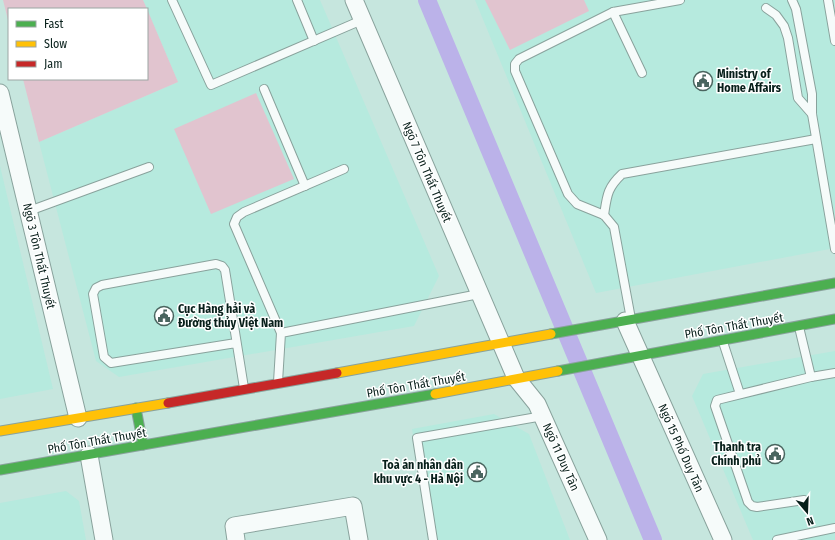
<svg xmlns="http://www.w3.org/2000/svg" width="835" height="540" font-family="'Fira Sans Condensed',sans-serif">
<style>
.built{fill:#b6eade}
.green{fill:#e1c4cf}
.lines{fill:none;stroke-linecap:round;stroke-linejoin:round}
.canal{stroke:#bbb2e9;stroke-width:18}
.lane-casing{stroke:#89a29c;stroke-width:10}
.street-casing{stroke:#89a29c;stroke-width:19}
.fast-casing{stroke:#89a29c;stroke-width:11}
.slow-casing{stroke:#89a29c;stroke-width:11}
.jam-casing{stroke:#89a29c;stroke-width:11}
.lane{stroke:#f6fbfa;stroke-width:8}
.street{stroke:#f6fbfa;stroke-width:17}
.fast{stroke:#4caf50;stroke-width:9}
.slow{stroke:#ffc107;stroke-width:9}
.jam{stroke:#c62828;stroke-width:9}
.labels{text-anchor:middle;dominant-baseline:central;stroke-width:3;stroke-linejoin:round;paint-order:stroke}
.poi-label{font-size:12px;font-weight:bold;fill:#071f1a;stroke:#fff;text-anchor:start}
.street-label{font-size:12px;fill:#071f1a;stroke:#fff}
</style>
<rect width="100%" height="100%" fill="#c6e6de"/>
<g class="built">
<path d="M143 0H320L439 276 414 326 119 377 96 361 39 142 178 82Z"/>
<path d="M475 0H835V248L596 293Z"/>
<path d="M0 166 53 389 0 399Z"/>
<path d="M835 351V540H753L692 396 703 374Z"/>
<path d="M494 414 529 434 570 540H430L412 429Z"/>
<path d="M66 491 79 501 86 540H0V503Z"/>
</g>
<g class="green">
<path d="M3 0H143L147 9H9V24Z"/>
<path d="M485 0H584L589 11 510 50Z"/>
<path d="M147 9 178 82 39 142 23 79H147Z"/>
<path d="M256 93 294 179 211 214 174 129Z"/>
</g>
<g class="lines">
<path class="canal" d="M427 0 653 540"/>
<defs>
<g id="lane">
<path d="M172 0 211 85 362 20"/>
<path d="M297 0 314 41"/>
<path d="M792 0 796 9 812 94V114L835 249"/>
<path d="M828 0 835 41"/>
<path d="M766 8 776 15 784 26 788 38 798 98 812 114"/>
<path d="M613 12 642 73"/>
<path d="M264 89 305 186"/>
<path d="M29 211 149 167"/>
<path d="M604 215C607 196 607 188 622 174L816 139"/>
<path d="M631 319 614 227 604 215 577 204 568 194 515 71V64L519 59 613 12 680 0"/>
<path d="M799 327 811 377 835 373"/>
<path d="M281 333 234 224 237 217 244 212 344 169"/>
<path d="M723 342 740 394"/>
<path d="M236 343 111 363 104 357 93 294 96 288 102 285 216 264 222 266 225 270 244 388"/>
<path d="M278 382 281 333 479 294"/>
<path d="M804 500 757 507 752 506 748 502 715 406 717 400 811 377"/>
<path d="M433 540 417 438 543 416"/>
<path d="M777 540 835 528"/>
</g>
<g id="street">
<path d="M354 0 516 378 537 404 598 540"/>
<path d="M0 93 78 418"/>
<path d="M625 321 723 540"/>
<path d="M89 455 104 540"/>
<path d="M236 540 234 526 353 506 359 540"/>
</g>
<g id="fast">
<path d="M551 334 835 283"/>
<path d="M558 371 835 319"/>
<path d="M136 408 143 445"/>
<path d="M0 470 435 394"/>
</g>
<g id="slow">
<path d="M337 373 551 334"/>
<path d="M435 394 558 371"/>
<path d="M0 431 168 403"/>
</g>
<path id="jam" d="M168 403 337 373"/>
</defs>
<use href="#lane" class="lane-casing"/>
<use href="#street" class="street-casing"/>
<use href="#fast" class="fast-casing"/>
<use href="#slow" class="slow-casing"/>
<use href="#jam" class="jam-casing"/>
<use href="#lane" class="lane"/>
<use href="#street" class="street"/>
<use href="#fast" class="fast"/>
<use href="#slow" class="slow"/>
<use href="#jam" class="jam"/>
</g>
<defs>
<symbol id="civic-ring" viewBox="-11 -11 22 22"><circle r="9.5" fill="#fff" stroke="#4a655f" stroke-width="1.5"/><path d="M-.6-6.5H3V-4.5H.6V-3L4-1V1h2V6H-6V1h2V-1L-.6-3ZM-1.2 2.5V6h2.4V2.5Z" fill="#4a655f"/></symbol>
</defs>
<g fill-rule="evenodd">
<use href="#civic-ring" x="692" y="70" width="22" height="22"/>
<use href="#civic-ring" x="153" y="305" width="22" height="22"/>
<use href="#civic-ring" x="764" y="443" width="22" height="22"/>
<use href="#civic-ring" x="466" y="461" width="22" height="22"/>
</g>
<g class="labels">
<g class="poi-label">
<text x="717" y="74">Ministry of<tspan x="717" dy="14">Home Affairs</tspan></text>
<text x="178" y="309">Cục Hàng hải và<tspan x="178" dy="14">Đường thủy Việt Nam</tspan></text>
<text x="761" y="447" text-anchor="end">Thanh tra<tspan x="761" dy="14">Chính phủ</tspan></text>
<text x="463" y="465" text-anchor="end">Toà án nhân dân<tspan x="463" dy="14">khu vực 4 - Hà Nội</tspan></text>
</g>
<g class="street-label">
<text transform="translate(427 172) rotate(67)">Ngõ 7 Tôn Thất Thuyết</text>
<text transform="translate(39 256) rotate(77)">Ngõ 3 Tôn Thất Thuyết</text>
<text transform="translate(734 326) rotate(-10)">Phố Tôn Thất Thuyết</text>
<text transform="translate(416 385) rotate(-10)">Phố Tôn Thất Thuyết</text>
<text transform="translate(97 441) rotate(-10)">Phố Tôn Thất Thuyết</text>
<text transform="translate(681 448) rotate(66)">Ngõ 15 Phố Duy Tân</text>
<text transform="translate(561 457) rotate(66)">Ngõ 11 Duy Tân</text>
</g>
</g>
<rect x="8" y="8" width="140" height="72" fill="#ffffff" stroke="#9ca5a3"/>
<rect x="16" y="21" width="20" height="6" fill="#4caf50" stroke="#9ca5a3"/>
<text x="44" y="28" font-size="12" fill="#071f1a">Fast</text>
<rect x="16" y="41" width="20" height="6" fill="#ffc107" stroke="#9ca5a3"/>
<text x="44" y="48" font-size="12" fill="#071f1a">Slow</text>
<rect x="16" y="61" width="20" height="6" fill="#c62828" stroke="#9ca5a3"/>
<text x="44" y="68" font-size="12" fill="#071f1a">Jam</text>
<g transform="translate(807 512) rotate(161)" stroke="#ffffff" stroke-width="3" paint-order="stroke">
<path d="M0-3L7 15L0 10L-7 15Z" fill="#071f1a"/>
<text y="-6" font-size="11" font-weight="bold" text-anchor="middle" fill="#071f1a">N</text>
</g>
</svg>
